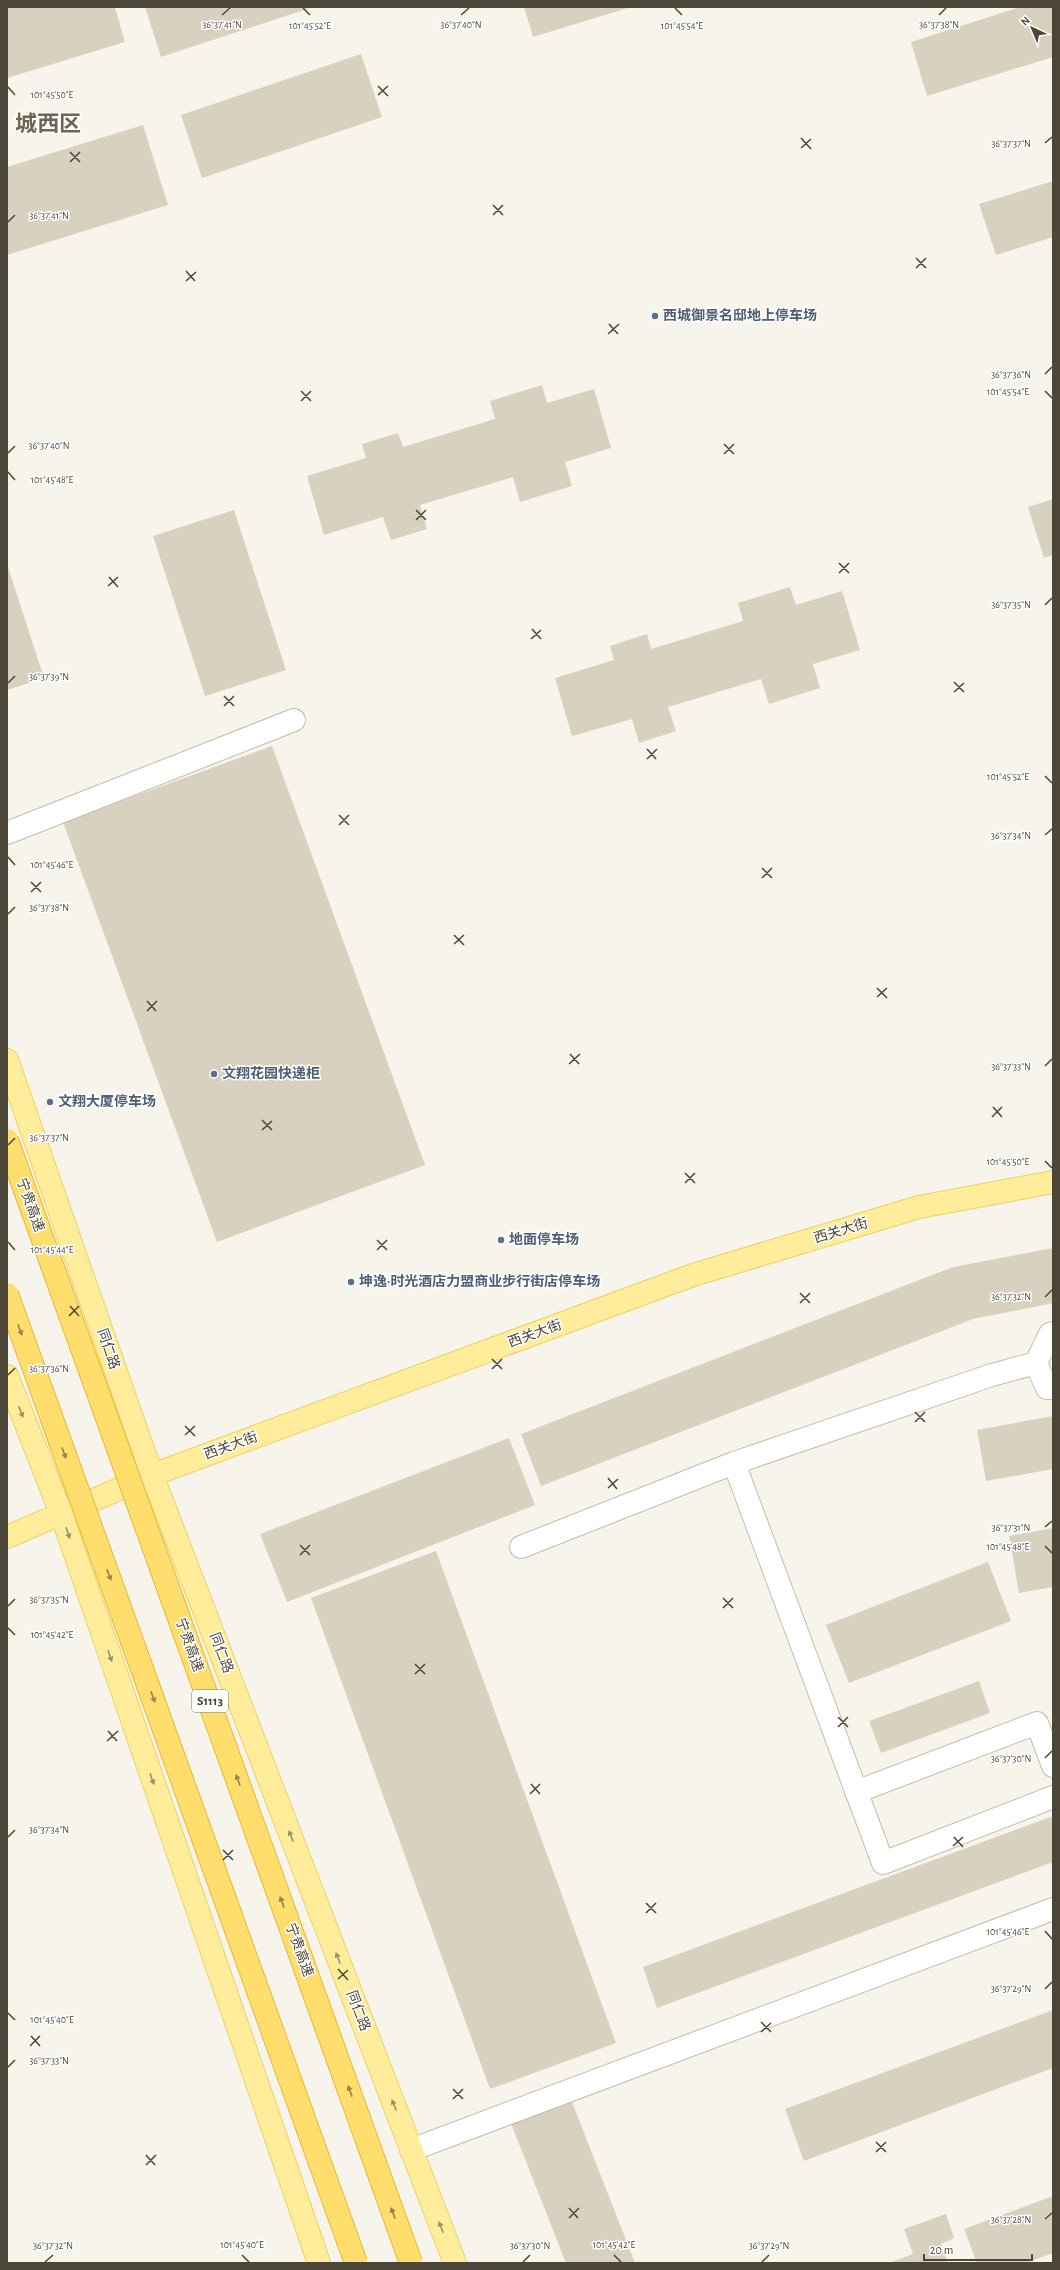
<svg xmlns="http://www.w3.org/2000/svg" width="1060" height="2270" font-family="'Alegreya Sans','Noto Sans SC',sans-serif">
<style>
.building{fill:#d9d1bf}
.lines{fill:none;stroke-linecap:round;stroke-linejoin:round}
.minor-casing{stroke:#c3bdac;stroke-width:24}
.major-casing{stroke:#ecd163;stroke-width:24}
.minor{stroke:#fff;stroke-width:22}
.major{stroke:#ffed9b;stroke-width:22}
.highway-bridge-casing{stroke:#e7b833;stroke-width:24;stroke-linecap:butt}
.highway-bridge{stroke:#ffde6d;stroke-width:22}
.oneway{fill:#93834d}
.oneway2{fill:#9c9165}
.ticks{fill:none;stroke:#4b4638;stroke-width:1.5}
.service-dot{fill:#5c6f8a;stroke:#fff;stroke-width:1.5}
.labels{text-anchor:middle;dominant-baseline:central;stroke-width:3;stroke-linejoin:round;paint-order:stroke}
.shield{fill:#fff;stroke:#817e74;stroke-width:1}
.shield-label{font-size:13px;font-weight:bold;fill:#4b4638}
.service-label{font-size:14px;font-weight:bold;fill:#4e5e75;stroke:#fff;text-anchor:start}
.street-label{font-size:14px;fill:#4b4638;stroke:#fff}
.town-label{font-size:22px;font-weight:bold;fill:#6f654e;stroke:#fff}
.ticks-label{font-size:10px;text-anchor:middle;fill:#4b4638;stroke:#fff;stroke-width:3;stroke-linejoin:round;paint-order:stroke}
</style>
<rect width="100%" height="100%" fill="#f6f4eb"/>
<g class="building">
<path d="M7 7H115L125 42 7 78Z"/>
<path d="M145 7H313L161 57Z"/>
<path d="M524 7H631L533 37Z"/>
<path d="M1020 7H1053V57L927 96 911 42Z"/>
<path d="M361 54 382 117 202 178 181 115Z"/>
<path d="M143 125 168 205 7 255V167Z"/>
<path d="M1053 181V237L996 255 979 204Z"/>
<path d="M542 385 547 403 594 389 611 448 565 462 572 486 520 502 513 477 420 505 427 529 391 540 383 517 324 535 307 476 366 458 362 444 398 433 403 447 495 419 490 401Z"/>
<path d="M1053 499V555L1044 558 1028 507Z"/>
<path d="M234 510 286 670 205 696 153 536Z"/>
<path d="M7 564 44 678 7 690Z"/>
<path d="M790 587 796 605 842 591 860 650 813 664 820 688 769 704 761 679 668 707 676 731 639 743 632 719 572 736 555 678 614 660 610 646 647 634 651 649 743 621 738 603Z"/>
<path d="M272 746 425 1165 217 1242 63 822Z"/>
<path d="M1053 1248V1303L973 1319 541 1486 521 1434 953 1267Z"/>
<path d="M1053 1416V1469L986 1481 977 1430Z"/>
<path d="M509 1438 535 1505 287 1602 260 1534Z"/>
<path d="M1053 1528V1587L1019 1593 1009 1536Z"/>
<path d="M436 1551 616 2043 490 2089 311 1598Z"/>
<path d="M988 1562 1011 1621 849 1683 826 1625Z"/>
<path d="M979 1681 990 1713 881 1753 869 1721Z"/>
<path d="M1053 1816V1862L657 2008 643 1967Z"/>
<path d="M1053 2010V2068L804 2161 785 2109Z"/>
<path d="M570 2097 635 2263H566L510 2121Z"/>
<path d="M1053 2196V2253L1025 2263H977L964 2229Z"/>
<path d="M946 2214 954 2238 941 2244 948 2263H889L913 2254 904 2229Z"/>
</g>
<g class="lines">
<defs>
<g id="minor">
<path d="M7 833 294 720"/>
<path d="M1053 1333 1050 1334 1036 1363 1047 1388H1053"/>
<path d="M734 1463 992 1375 1036 1363"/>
<path d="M521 1547 734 1463 883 1863 1053 1797"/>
<path d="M856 1792 1037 1723 1053 1766"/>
<path d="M411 2150 1053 1909"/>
</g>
<g id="major">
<path d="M7 1060 152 1475 455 2263"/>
<path d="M7 1376 61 1513 319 2263"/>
<path d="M7 1537 152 1475 693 1275 919 1207 1053 1182"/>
</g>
</defs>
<use href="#minor" class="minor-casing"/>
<use href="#major" class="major-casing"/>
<use href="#minor" class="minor"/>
<use href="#major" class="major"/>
<defs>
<g id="highway-bridge">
<path d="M7 1140 411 2263"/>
<path d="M7 1294 356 2263"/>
</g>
</defs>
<use href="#highway-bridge" class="highway-bridge-casing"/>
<use href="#highway-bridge" class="highway-bridge"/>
</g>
<defs><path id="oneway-solid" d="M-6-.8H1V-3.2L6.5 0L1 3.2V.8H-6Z"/></defs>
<g class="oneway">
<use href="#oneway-solid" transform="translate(20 1330) rotate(70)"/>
<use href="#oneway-solid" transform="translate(64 1453) rotate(70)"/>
<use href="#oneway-solid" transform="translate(109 1575) rotate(70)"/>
<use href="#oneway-solid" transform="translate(153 1697) rotate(70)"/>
<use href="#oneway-solid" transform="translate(238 1780) rotate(-110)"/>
<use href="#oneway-solid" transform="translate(282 1902) rotate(-110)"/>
<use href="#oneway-solid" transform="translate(350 2091) rotate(-110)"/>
<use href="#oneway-solid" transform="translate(393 2213) rotate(-110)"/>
</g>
<g class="oneway2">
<use href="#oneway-solid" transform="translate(21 1412) rotate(69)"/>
<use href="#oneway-solid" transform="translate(68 1533) rotate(71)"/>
<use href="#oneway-solid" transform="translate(110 1656) rotate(71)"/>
<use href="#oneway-solid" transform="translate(152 1779) rotate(71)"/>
<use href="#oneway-solid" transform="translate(291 1836) rotate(-111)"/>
<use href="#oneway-solid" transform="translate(338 1958) rotate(-111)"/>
<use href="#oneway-solid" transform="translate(394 2105) rotate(-111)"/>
<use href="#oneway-solid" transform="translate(441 2227) rotate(-111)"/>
</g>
<path class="ticks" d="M303 8 310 15M675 8 682 15M222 15 230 8M461 15 469 8M939 15 946 8M378 86 388 96M8 87 15 95M378 95 388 86M801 138 811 149M1045 143 1052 137M801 148 811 139M70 152 80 162M70 162 80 152M493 205 503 215M493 215 503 205M8 222 15 215M916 258 926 268M916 268 926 258M186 271 195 281M186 281 196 272M609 324 618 334M608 334 619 324M1045 374 1052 367M301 391 311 401M1045 391 1052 398M301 401 311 391M724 444 734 454M8 453 15 446M724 454 734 444M8 472 15 480M416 510 426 520M416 520 426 510M839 563 849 573M839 573 849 563M109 577 118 587M108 586 118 577M1045 605 1052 598M532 629 541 639M531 639 541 630M954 682 964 692M8 683 15 676M954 692 964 683M224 696 234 706M224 706 234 696M647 749 656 759M647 759 657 749M1045 776 1052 783M339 815 349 825M339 825 349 815M1045 835 1052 829M8 857 15 865M762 868 772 878M762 878 772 868M31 882 41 892M31 892 41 882M8 914 15 907M454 935 464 945M454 944 464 935M877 988 887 998M877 997 887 988M147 1001 156 1011M147 1011 157 1001M570 1054 579 1064M569 1064 580 1054M1045 1066 1052 1059M993 1107 1002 1117M992 1117 1002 1107M262 1120 272 1130M262 1130 272 1121M8 1145 15 1138M1045 1161 1052 1168M685 1173 695 1183M685 1183 695 1173M377 1240 387 1250M8 1242 15 1250M377 1250 387 1240M800 1293 810 1303M1045 1297 1052 1290M800 1303 810 1293M70 1306 79 1316M69 1316 79 1306M492 1359 502 1369M492 1369 502 1359M8 1375 15 1368M915 1412 925 1422M915 1422 925 1412M185 1426 195 1436M185 1435 195 1426M608 1478 617 1489M608 1488 618 1479M1045 1527 1052 1521M300 1545 310 1555M1045 1546 1052 1553M300 1555 310 1545M723 1598 733 1608M8 1606 15 1599M723 1608 733 1598M8 1628 15 1635M415 1664 425 1674M415 1674 425 1664M838 1717 848 1727M838 1727 848 1717M108 1731 117 1741M107 1741 118 1731M1045 1758 1052 1751M531 1784 540 1794M530 1794 540 1784M8 1837 15 1830M954 1837 963 1847M953 1846 963 1837M223 1850 233 1860M223 1860 233 1850M646 1903 656 1913M646 1913 656 1903M1045 1931 1052 1939M338 1969 348 1980M338 1979 348 1970M1045 1989 1052 1982M8 2013 15 2020M761 2022 771 2032M761 2032 771 2023M31 2036 40 2046M30 2046 40 2036M8 2067 15 2060M453 2089 463 2099M453 2099 463 2089M876 2142 886 2152M876 2152 886 2142M146 2155 155 2165M146 2165 156 2155M569 2208 578 2218M569 2218 579 2208M1045 2219 1052 2213M242 2255 249 2262M614 2255 621 2262M45 2262 53 2255M523 2262 530 2255M762 2262 769 2255"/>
<g class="service-dot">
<circle cx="655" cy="316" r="4"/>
<circle cx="214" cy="1074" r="4"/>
<circle cx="50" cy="1102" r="4"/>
<circle cx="501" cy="1240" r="4"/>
<circle cx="351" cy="1282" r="4"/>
</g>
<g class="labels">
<rect class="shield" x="192" y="1690" width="36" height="22" rx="3"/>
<g class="shield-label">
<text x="210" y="1701">S1113</text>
</g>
<g class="service-label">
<text x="663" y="316">西城御景名邸地上停车场</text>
<text x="222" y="1074">文翔花园快递柜</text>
<text x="58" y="1102">文翔大厦停车场</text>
<text x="509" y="1240">地面停车场</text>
<text x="359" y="1282">坤逸·时光酒店力盟商业步行街店停车场</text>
</g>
<g class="street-label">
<text transform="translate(30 1205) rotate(70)">宁贵高速</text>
<text transform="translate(841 1231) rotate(-17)">西关大街</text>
<text transform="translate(535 1334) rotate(-20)">西关大街</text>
<text transform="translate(108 1349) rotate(71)">同仁路</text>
<text transform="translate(231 1446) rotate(-20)">西关大街</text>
<text transform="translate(189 1645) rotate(70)">宁贵高速</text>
<text transform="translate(221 1653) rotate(69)">同仁路</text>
<text transform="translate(299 1950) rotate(70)">宁贵高速</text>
<text transform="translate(358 2011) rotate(69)">同仁路</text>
</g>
<g class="town-label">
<text x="48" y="124">城西区</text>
</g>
</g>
<g class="ticks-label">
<text x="222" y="28">36°37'41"N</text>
<text x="461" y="28">36°37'40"N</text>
<text x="939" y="28">36°37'38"N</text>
<text x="310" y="29">101°45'52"E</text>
<text x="682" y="29">101°45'54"E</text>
<text x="52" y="98">101°45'50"E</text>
<text x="1011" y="147">36°37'37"N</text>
<text x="49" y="219">36°37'41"N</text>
<text x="1011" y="378">36°37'36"N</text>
<text x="1008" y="395">101°45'54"E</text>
<text x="49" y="449">36°37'40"N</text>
<text x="52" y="483">101°45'48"E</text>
<text x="1011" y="608">36°37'35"N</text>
<text x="49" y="680">36°37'39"N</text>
<text x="1008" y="780">101°45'52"E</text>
<text x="1011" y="839">36°37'34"N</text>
<text x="52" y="868">101°45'46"E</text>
<text x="49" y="911">36°37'38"N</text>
<text x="1011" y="1070">36°37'33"N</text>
<text x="49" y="1141">36°37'37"N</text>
<text x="1008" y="1165">101°45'50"E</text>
<text x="52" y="1253">101°45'44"E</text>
<text x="1011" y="1300">36°37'32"N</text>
<text x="49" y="1372">36°37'36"N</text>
<text x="1011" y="1531">36°37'31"N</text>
<text x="1008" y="1550">101°45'48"E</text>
<text x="49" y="1603">36°37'35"N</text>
<text x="52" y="1638">101°45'42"E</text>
<text x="1011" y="1762">36°37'30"N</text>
<text x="49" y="1833">36°37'34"N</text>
<text x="1008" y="1935">101°45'46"E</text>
<text x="1011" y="1992">36°37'29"N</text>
<text x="52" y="2023">101°45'40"E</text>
<text x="49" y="2064">36°37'33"N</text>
<text x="1011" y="2223">36°37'28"N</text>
<text x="242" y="2248">101°45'40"E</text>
<text x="614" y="2248">101°45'42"E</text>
<text x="53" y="2249">36°37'32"N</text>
<text x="530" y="2249">36°37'30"N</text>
<text x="769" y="2249">36°37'29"N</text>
</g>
<rect width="1060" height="2270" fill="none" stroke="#4b4638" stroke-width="16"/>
<g transform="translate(1032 28) rotate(316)" stroke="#ffffff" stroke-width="3" paint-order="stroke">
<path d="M0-3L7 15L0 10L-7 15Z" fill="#4b4638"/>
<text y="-6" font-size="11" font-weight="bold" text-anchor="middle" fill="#4b4638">N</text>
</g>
<path d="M924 2254v6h108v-6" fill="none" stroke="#4b4638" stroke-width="2"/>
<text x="930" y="2254" font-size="12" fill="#4b4638" stroke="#ffffff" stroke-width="3" paint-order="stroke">20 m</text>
</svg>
